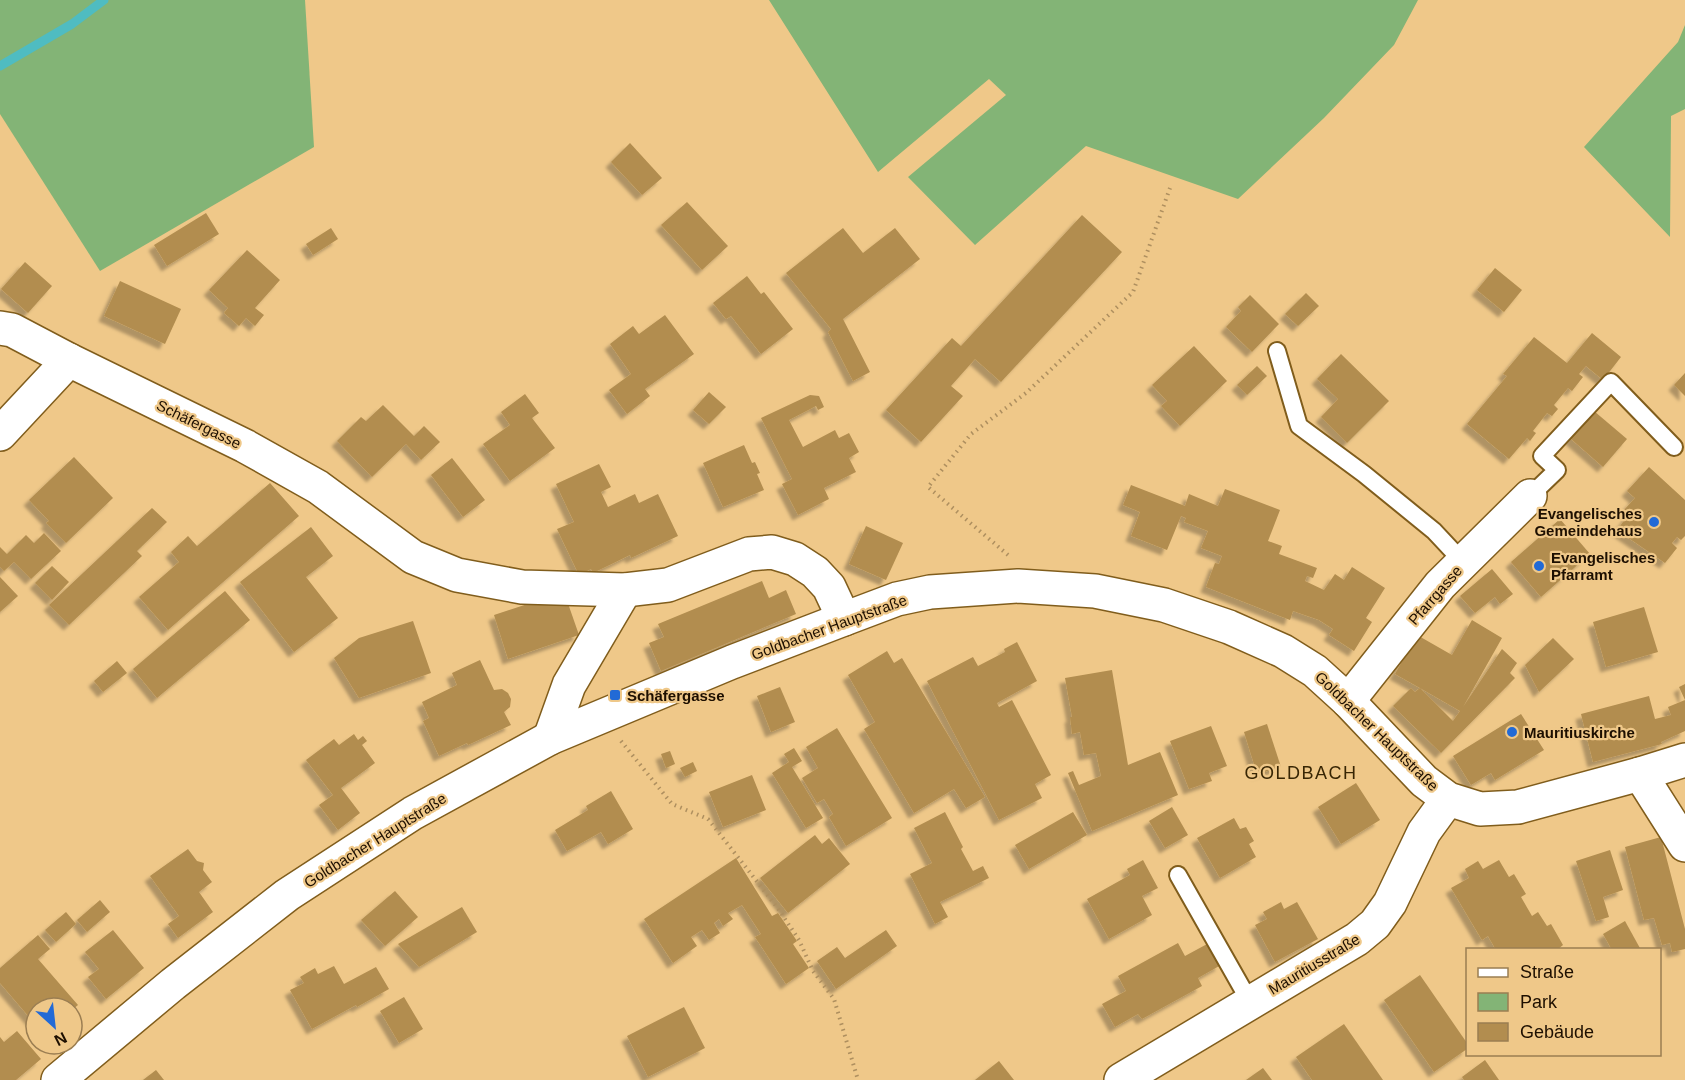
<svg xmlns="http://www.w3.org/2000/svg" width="1685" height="1080" font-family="Helvetica,sans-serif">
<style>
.green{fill:#83b476}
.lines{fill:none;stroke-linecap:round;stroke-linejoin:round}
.stream{stroke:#4fbcc1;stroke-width:9}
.building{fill:#b28d4f;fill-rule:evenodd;filter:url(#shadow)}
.service-casing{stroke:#805d1c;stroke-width:20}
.minor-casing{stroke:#805d1c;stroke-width:36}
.tertiary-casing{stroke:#805d1c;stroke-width:36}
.path{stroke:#ae8f5f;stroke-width:4;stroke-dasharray:1.5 4.5;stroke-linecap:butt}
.service{stroke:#fff;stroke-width:16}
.minor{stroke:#fff;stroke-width:33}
.tertiary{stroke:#fff;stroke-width:33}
.poi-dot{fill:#226ad6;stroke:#efc889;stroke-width:2}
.labels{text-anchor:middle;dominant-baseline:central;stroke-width:4.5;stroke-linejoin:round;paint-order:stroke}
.street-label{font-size:15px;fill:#1d0f00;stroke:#efc889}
.poi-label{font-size:15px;font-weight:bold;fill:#1d0f00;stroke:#efc889;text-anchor:start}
.quarter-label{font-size:18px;letter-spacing:1.5px;fill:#382604;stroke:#efc889}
</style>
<defs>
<filter id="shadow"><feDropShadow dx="-5.5" dy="5.5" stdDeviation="1.5" flood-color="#0004"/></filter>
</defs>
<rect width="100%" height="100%" fill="#efc889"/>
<g class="green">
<path d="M0 0H305L314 147 100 271 0 114Z"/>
<path d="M769 0H1418L1394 45 1324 118 1238 199 1086 146 975 245 908 177 1006 95 989 79 878 172Z"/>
<path d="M1685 25V109L1671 116 1670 237 1584 147 1678 42Z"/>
</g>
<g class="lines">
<path class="stream" d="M0 66 72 24 104 0"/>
</g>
<g class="building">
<path d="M630 143 662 178 642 195 611 162Z"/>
<path d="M687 202 728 246 702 270 661 225Z"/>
<path d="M206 213 219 234 167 266 154 245Z"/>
<path d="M1082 215 1122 252 1001 382 975 359 951 386 963 396 921 442 886 410 952 338 961 346Z"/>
<path d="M331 228 338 239 313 255 306 244Z"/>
<path d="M843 228 863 253 895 228 920 259 843 319 870 372 853 381 828 332 831 329 786 273Z"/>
<path d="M247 250 280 280 255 308 264 315 255 326 246 318 239 326 224 313 228 308 209 290Z"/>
<path d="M25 262 52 286 28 313 1 289Z"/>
<path d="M1495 268 1522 290 1504 312 1477 290Z"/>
<path d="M747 276 761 294 764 292 793 329 761 354 731 316 726 319 713 303Z"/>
<path d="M120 281 181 309 165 344 104 316Z"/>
<path d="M1306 293 1319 306 1298 326 1285 314Z"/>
<path d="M1250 295 1279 324 1252 352 1226 327 1241 311 1238 307Z"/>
<path d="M665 315 694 354 645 389 650 396 627 414 609 390 631 374 610 344 633 326 639 334Z"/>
<path d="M1592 333 1621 357 1603 380 1586 366 1579 374 1583 377 1572 391 1568 388 1554 405 1558 409 1552 416 1547 413 1533 431 1536 433 1530 441 1527 438 1509 459 1467 424 1507 376 1503 374 1534 337 1567 363Z"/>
<path d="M1194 346 1227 381 1180 426 1161 406 1167 401 1152 385Z"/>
<path d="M1341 354 1389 401 1347 443 1321 417 1338 399 1317 379Z"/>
<path d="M1257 366 1267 376 1247 395 1237 385Z"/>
<path d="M1685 373V396L1674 385Z"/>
<path d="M709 392 726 407 709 424 693 410Z"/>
<path d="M525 394 539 413 532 418 555 448 510 481 483 444 510 425 501 412Z"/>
<path d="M810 395 819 396 824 407 818 410 816 406 789 420 803 447 835 430 839 438 849 433 859 452 849 458 856 472 824 488 829 499 798 515 782 484 792 479 761 418Z"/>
<path d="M383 405 414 436 424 426 440 442 421 460 406 444 372 477 337 441 361 417 366 421Z"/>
<path d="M1594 411 1627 439 1603 467 1570 438Z"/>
<path d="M744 445 752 463 755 462 760 473 757 474 764 490 723 507 703 463Z"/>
<path d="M74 457 113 498 66 543 46 523 49 521 29 500Z"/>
<path d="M452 458 485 500 463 517 431 475Z"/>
<path d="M599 464 611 487 601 492 608 507 635 494 639 503 658 494 678 536 631 558 630 555 593 573 591 569 579 575 557 529 574 522 556 484Z"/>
<path d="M1649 467 1685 500V536L1681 540 1677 537 1672 543 1677 548 1665 563 1617 530 1629 514 1624 510 1635 498 1627 491Z"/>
<path d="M270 483 299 516 168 630 139 597 179 562 171 552 188 536 197 546Z"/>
<path d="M1131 485 1185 506 1189 494 1218 506 1225 489 1280 510 1268 541 1282 546 1279 554 1317 568 1313 578 1307 576 1305 581 1324 590 1335 574 1344 580 1352 567 1385 588 1366 618 1372 622 1354 651 1329 635 1333 629 1319 620 1293 611 1290 620 1206 587 1215 563 1219 564 1222 556 1201 548 1208 531 1184 522 1186 518 1181 516 1167 550 1131 536 1140 512 1123 505Z"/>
<path d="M152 508 167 522 137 551 142 556 69 625 49 605Z"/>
<path d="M1560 519 1590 554 1541 597 1511 562Z"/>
<path d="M866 526 903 543 886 580 849 564Z"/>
<path d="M311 527 333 556 306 577 338 618 294 652 240 582Z"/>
<path d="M44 533 61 551 31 579 14 562 4 571 0 567V547L7 554 26 535 34 543Z"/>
<path d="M52 566 69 582 52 600 35 583Z"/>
<path d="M1492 569 1513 594 1500 604 1495 597 1475 613 1460 596Z"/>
<path d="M0 577 18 596 0 612Z"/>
<path d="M762 581 769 598 786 590 796 614 661 671 649 643 664 637 658 624Z"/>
<path d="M225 591 250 620 157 698 133 669Z"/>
<path d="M564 592 579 635 508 659 494 615Z"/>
<path d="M1644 607 1658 652 1606 667 1593 622Z"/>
<path d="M1472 620 1502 638 1463 707 1502 649 1517 663 1510 673 1515 678 1441 753 1393 706 1411 688 1415 692 1420 688 1395 674 1417 635 1452 655ZM1420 688 1460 711 1453 721Z"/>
<path d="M413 621 431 673 359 698 334 658 359 638Z"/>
<path d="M1553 638 1574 659 1539 692 1525 665Z"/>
<path d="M1017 642 1037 681 997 703 999 707 1012 700 1051 775 1035 784 1042 798 999 820 927 681 973 657 978 666 1005 652 1004 649Z"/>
<path d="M887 651 894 663 902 658 985 797 966 808 954 789 914 813 864 729 875 722 848 675Z"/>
<path d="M480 660 494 690 502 689 508 693 511 699 510 707 504 712 511 725 468 745 467 743 439 756 423 721 429 718 422 702 457 685 452 673Z"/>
<path d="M117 661 127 673 103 692 94 681Z"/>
<path d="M1112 670 1128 765 1160 752 1178 795 1092 831 1068 773 1073 771 1079 785 1101 776 1096 753 1084 755 1080 732 1072 734 1070 717H1072L1065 678Z"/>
<path d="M1685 684V731L1661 742 1662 744 1593 762 1581 714 1649 696 1655 719 1671 715 1668 707 1685 700 1679 687Z"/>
<path d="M780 687 795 722 771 732 757 696Z"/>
<path d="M1521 714 1544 750 1495 780 1491 773 1471 785 1453 756Z"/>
<path d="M1267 724 1281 767 1257 774 1244 732Z"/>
<path d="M1211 726 1227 766 1209 773 1212 781 1189 789 1170 741Z"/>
<path d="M837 728 892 818 846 846 829 817 833 814 824 799 817 803 802 778 818 768 806 747Z"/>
<path d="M354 734 358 740 363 736 367 741 362 745 375 763 341 788 360 813 338 830 319 805 333 795 306 760 334 739 339 745Z"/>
<path d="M794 748 802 761 792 767 823 818 806 828 772 773 789 762 784 754Z"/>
<path d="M670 751 675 764 666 768 661 754Z"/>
<path d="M693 762 697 771 685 777 680 768Z"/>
<path d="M752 775 766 810 723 827 709 792Z"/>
<path d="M1356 783 1380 820 1341 844 1318 807Z"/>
<path d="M611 791 633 829 608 844 601 832 567 851 555 830 588 810 586 806Z"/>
<path d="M1172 807 1188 835 1165 848 1149 821Z"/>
<path d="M945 812 963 847 961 849 973 871 983 866 989 878 940 902 948 917 935 924 910 874 932 863 914 828Z"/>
<path d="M1073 812 1087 835 1029 869 1015 845Z"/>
<path d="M1234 818 1240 829 1246 827 1254 841 1249 844 1256 857 1220 878 1197 838Z"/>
<path d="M815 835 822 844 829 838 850 864 788 913 760 878Z"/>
<path d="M1661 837 1685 929V949L1672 952 1670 943 1662 945 1654 918 1644 920 1625 847Z"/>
<path d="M188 849 197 861 204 863 203 870 212 882 199 892 213 912 178 938 168 924 179 916 150 876Z"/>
<path d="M1610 850 1623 890 1603 897 1609 917 1596 921 1576 861Z"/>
<path d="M736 858 772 916 778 913 797 941 793 944 809 968 786 984 755 937 761 934 742 905 728 913 733 919 723 926 719 919 714 923 720 933 709 940 702 930 691 937 697 946 673 963 644 919Z"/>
<path d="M1143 860 1158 888 1142 896 1152 915 1109 939 1087 899 1130 875 1127 869Z"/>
<path d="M1499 860 1509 877 1514 874 1526 894 1521 897 1532 916 1538 912 1547 926 1551 924 1563 945 1557 950H1496L1488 936 1482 940 1451 888 1469 878 1465 869 1478 861 1483 869Z"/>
<path d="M395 891 418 917 385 946 361 920Z"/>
<path d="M100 900 110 912 87 932 77 920Z"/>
<path d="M1281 902 1284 909 1297 902 1318 939 1275 962 1255 925 1267 919 1263 912Z"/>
<path d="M462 907 477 932 419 967 398 944Z"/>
<path d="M66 912 76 924 56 942 45 930Z"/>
<path d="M1625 921 1641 950H1612L1603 934Z"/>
<path d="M113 930 144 968 106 999 88 977 99 969 85 952Z"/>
<path d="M886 930 897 946 836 989 817 961 837 947 845 958Z"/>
<path d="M38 935 50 949 38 959 78 1005 72 1010V1008H36V1025L0 983V968Z"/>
<path d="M1178 943 1185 956 1209 943 1221 965 1198 978 1202 986 1142 1019 1138 1014 1115 1027 1102 1004 1126 991 1118 976Z"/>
<path d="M334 966 344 984 376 967 389 989 357 1007 356 1005 312 1029 290 990 304 983 300 977 315 968 318 974Z"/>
<path d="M1420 975 1467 1043V1049L1434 1072 1384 1000Z"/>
<path d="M404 997 423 1029 399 1043 380 1011Z"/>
<path d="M684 1007 705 1048 648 1077 627 1036Z"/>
<path d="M1344 1024 1383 1080H1312L1296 1057Z"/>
<path d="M17 1031 41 1059 16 1080H0V1037L4 1042Z"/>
<path d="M1485 1060 1499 1080H1464L1462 1077Z"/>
<path d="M999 1061 1014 1080H975Z"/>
<path d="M1263 1068 1272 1080H1246Z"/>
<path d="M156 1070 164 1080H143Z"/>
</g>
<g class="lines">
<defs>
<g id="service">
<path d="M1277 351 1299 426 1364 474 1434 531 1463 562"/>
<path d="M1530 496 1557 470 1542 456 1611 382 1674 447"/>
<path d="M1178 875 1250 1002"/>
</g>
<g id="minor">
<path d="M0 328 12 330 69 360 245 446 318 487 413 557 457 575 522 587 625 590 668 585 749 554 772 552 795 559 815 572 829 587 844 619"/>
<path d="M0 434 69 360"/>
<path d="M1348 701 1440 585 1530 496"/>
<path d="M550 738 569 685 625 590"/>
<path d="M1640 774 1685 845"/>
<path d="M1121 1080 1357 939 1375 924 1390 903 1424 832 1448 799"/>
</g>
<path id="tertiary" d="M58 1080 173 984 287 895 413 813 550 738 732 662 844 619 897 599 930 592 1018 586 1095 591 1164 605 1229 627 1283 651 1315 671 1348 701 1424 781 1448 799 1480 809 1518 807 1640 774 1685 760"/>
</defs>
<use href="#service" class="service-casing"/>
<use href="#minor" class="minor-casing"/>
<use href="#tertiary" class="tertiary-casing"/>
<g class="path">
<path d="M1008 555 928 487 971 434 1026 393 1133 292 1170 188"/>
<path d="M621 741 672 804 708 819 777 907 799 940 813 971 834 999 858 1080"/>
</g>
<use href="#service" class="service"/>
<use href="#minor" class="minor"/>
<use href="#tertiary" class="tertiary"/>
</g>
<g class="poi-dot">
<circle cx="1654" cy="522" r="6"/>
<circle cx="1539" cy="566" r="6"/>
<rect x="609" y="689" width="12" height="12" rx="3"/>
<circle cx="1512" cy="732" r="6"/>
</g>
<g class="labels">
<g class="street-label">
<text transform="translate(199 424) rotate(26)">Schäfergasse</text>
<text transform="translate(1435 595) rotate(-49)">Pfarrgasse</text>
<text transform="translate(829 627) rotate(-20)">Goldbacher Hauptstraße</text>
<text transform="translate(1377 731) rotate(44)">Goldbacher Hauptstraße</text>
<text transform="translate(375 840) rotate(-32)">Goldbacher Hauptstraße</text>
<text transform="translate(1314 964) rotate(-31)">Mauritiusstraße</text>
</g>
<g class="poi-label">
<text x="1642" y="513" text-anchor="end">Evangelisches<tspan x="1642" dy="17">Gemeindehaus</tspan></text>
<text x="1551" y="557">Evangelisches<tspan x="1551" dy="17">Pfarramt</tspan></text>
<text x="627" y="695">Schäfergasse</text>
<text x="1524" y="732">Mauritiuskirche</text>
</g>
<g class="quarter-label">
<text x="1301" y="773">GOLDBACH</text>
</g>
</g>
<rect x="1466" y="948" width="195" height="108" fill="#efc889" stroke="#9b7e52" stroke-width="1.5"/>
<rect x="1478" y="968" width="30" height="9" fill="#ffffff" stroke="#9b7e52" stroke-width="1.5"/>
<text x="1520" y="978" font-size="18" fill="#1d0f00">Straße</text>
<rect x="1478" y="993" width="30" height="18" fill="#83b476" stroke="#9b7e52" stroke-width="1.5"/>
<text x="1520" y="1008" font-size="18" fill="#1d0f00">Park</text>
<rect x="1478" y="1023" width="30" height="18" fill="#b28d4f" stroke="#9b7e52" stroke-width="1.5"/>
<text x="1520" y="1038" font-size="18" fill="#1d0f00">Gebäude</text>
<g transform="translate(54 1026) rotate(153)"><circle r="28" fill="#efc889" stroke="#9b7e52" stroke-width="1.5"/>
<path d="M0-4.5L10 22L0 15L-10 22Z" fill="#226ad6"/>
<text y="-9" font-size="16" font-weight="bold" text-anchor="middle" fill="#1d0f00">N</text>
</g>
</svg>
